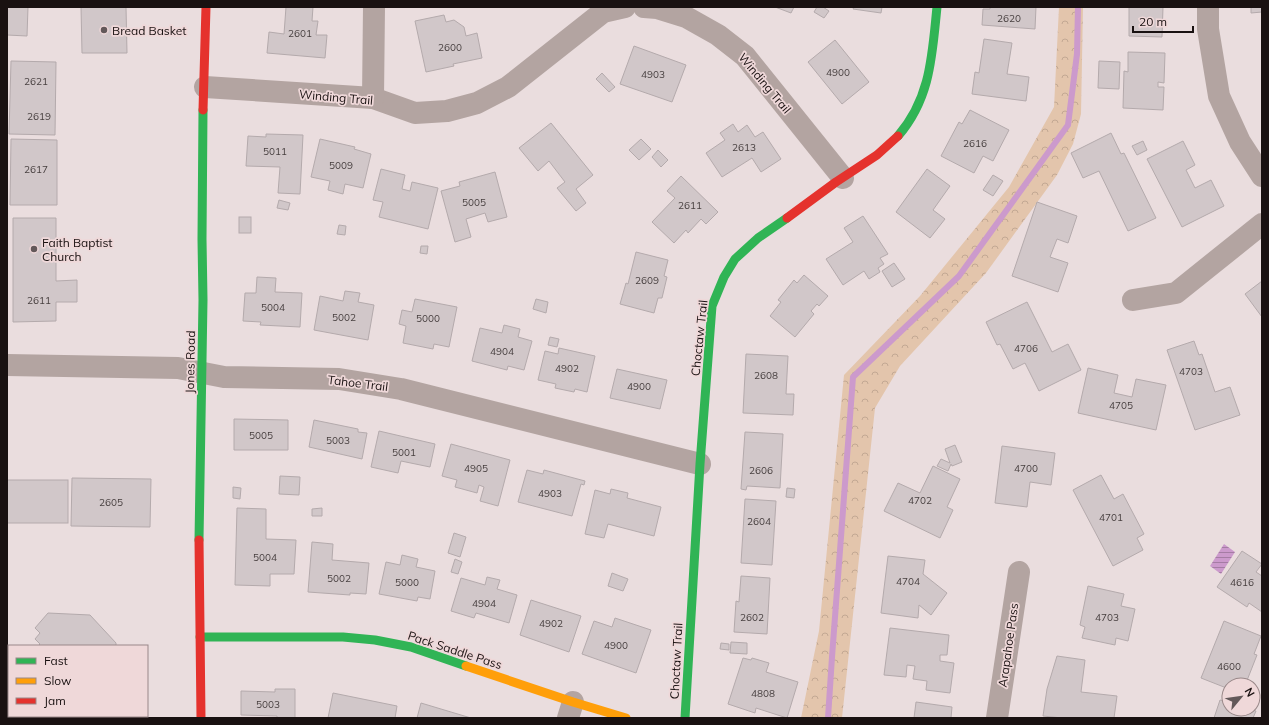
<svg xmlns="http://www.w3.org/2000/svg" width="1269" height="725" font-family="Mulish,sans-serif">
<style>
.forest{fill:url(#forest-crowns)}
.water{fill:url(#water-rules)}
.lines{fill:none;stroke-linecap:round;stroke-linejoin:round}
.stream{stroke:#cc9acc;stroke-width:6}
.building{fill:#d1c7c9;stroke:#b4aaac}
.street{stroke:#b3a4a1;stroke-width:22}
.fast{stroke:#30b455;stroke-width:9}
.slow{stroke:#ff9f0a;stroke-width:9}
.jam{stroke:#e5322d;stroke-width:9}
.poi-dot{fill:#625859;stroke:#efd8d9;stroke-width:1.5}
.labels{text-anchor:middle;dominant-baseline:central;stroke-width:3.5;stroke-linejoin:round;paint-order:stroke}
.number-label{font-size:10px;fill:#484040}
.poi-label{font-size:12px;fill:#191111;stroke:#efd8d9;text-anchor:start}
.street-label{font-size:12px;fill:#191111;stroke:#efd8d9}
</style>
<defs>
<pattern id="forest-crowns" width="20" height="18" patternUnits="userSpaceOnUse"><rect width="20" height="18" fill="#e3c5ac"/><path d="M2 6a3 3 0 1 1 6 0M12 15a3 3 0 1 1 6 0" fill="none" stroke="#c2a893"/></pattern>
<pattern id="water-rules" width="6" height="5" patternUnits="userSpaceOnUse"><rect width="6" height="5" fill="#cc9acc"/><path d="M0 2.5h6" fill="none" stroke="#a57ca4"/></pattern>
</defs>
<rect width="100%" height="100%" fill="#eaddde"/>
<path class="forest" d="M1059 7H1083L1081 114 1073 144 1057 175 986 273 900 366 875 408 842 718H801L819 631 844 375 920 296 1009 187 1054 107Z"/>
<path class="water" d="M1224 544 1235 552 1221 574 1210 566Z"/>
<g class="lines">
<path class="stream" d="M828 718 832 657 853 377 959 276 1068 125 1077 54 1078 7"/>
</g>
<g class="building">
<path d="M7 7H28L27 36 7 35Z"/>
<path d="M81 7H126L127 53H82Z"/>
<path d="M286 7H313L312 21H318L316 35H327L325 58 267 53 269 32 284 34Z"/>
<path d="M775 7H794L791 13Z"/>
<path d="M817 7H823L829 11 824 18 814 12Z"/>
<path d="M854 7H882L881 13 853 9Z"/>
<path d="M990 7H1036L1035 29 982 25 983 9H990Z"/>
<path d="M1129 7H1163L1162 37 1129 36Z"/>
<path d="M1251 7H1262V12L1251 13Z"/>
<path d="M444 15 446 22 454 20 464 27 466 36 477 33 482 58 453 64 454 66 426 72 415 21Z"/>
<path d="M984 39 1012 43 1007 74 1029 77 1026 101 972 94 975 72 979 73Z"/>
<path d="M835 40 869 82 842 104 808 62Z"/>
<path d="M634 46 686 65 672 102 620 84Z"/>
<path d="M1128 52 1165 53 1164 83 1158 82V87H1164L1163 110 1123 108 1124 71 1128 72Z"/>
<path d="M11 61 56 62 55 135 9 134Z"/>
<path d="M1099 61 1120 62 1119 89 1098 88Z"/>
<path d="M602 73 615 87 609 92 596 79Z"/>
<path d="M970 110 1009 130 993 161 983 156 974 173 941 156 959 122 962 124Z"/>
<path d="M551 123 593 175 576 189 586 203 576 211 557 188 565 182 549 161 538 171 519 148Z"/>
<path d="M733 124 738 132 747 125 755 137 763 132 781 159 761 172 752 158 722 177 706 153 725 140 720 133Z"/>
<path d="M1111 133 1121 154 1124 153 1156 218 1128 231 1099 171 1083 178 1071 153Z"/>
<path d="M266 134 303 135 300 194 278 193 280 167 246 166 248 136 266 137Z"/>
<path d="M11 139 57 140V205H10Z"/>
<path d="M320 139 355 147 354 149 371 154 363 188 345 184 343 194 328 190 330 181 311 177Z"/>
<path d="M641 139 651 149 639 160 629 150Z"/>
<path d="M1143 141 1147 150 1137 155 1132 146Z"/>
<path d="M1183 141 1195 165 1186 170 1195 188 1211 180 1224 206 1182 227 1147 159Z"/>
<path d="M658 150 668 160 661 167 652 157Z"/>
<path d="M381 169 405 175 402 189 410 191 412 182 438 188 428 229 379 217 383 202 373 200Z"/>
<path d="M927 169 950 186 933 210 945 219 930 238 896 212Z"/>
<path d="M495 172 507 217 488 222 485 213 466 219 471 237 455 242 441 191 460 186 459 182Z"/>
<path d="M993 175 1003 181 993 196 983 190Z"/>
<path d="M681 176 718 212 706 224 701 219 688 233 686 230 674 243 652 222 675 198 667 191Z"/>
<path d="M279 200 290 203 288 210 277 208Z"/>
<path d="M1037 202 1077 216 1068 243 1057 239 1050 257 1068 263 1058 292 1012 276Z"/>
<path d="M863 216 888 254 880 258 884 264 878 268 880 272 869 279 864 271 843 285 826 259 853 242 844 228Z"/>
<rect x="239" y="217" width="12" height="16"/>
<path d="M13 218H56V281L77 280V302H56V321L13 322Z"/>
<path d="M339 225 346 226 345 235 337 234Z"/>
<path d="M421 246H428L427 254 420 253Z"/>
<path d="M636 252 668 260 664 276 667 277 662 298H658L654 313 620 304 626 283 628 284Z"/>
<path d="M894 263 905 279 892 287 882 271Z"/>
<path d="M804 275 828 296 819 306 817 304 811 311 814 314 795 337 770 316 781 302 778 300 794 280 797 283Z"/>
<path d="M257 277 276 278 275 292 302 293 300 327 260 325 261 322 243 321 245 293H256Z"/>
<path d="M1262 281V317L1245 294Z"/>
<path d="M345 291 360 293 358 302 374 305 368 340 314 330 320 296 343 301Z"/>
<path d="M415 299 457 307 449 347 434 344 433 349 403 343 406 326 399 324 402 310 412 312Z"/>
<path d="M536 299 548 302 546 313 533 309Z"/>
<path d="M1027 302 1052 352 1068 344 1081 370 1039 391 1025 363 1013 369 1000 344 997 345 986 322Z"/>
<path d="M504 325 520 329 518 337 532 341 524 370 508 366 507 370 472 361 480 328 502 333Z"/>
<path d="M550 337 559 339 557 347 548 345Z"/>
<path d="M1194 341 1199 355 1202 354 1215 392 1230 387 1240 415 1195 430 1167 350Z"/>
<path d="M559 348 595 356 587 392 575 389 574 392 555 388 556 384 538 380 545 351 558 354Z"/>
<path d="M746 354 788 356 786 394H794L793 415 743 413Z"/>
<path d="M1088 368 1118 375 1114 393 1132 397 1136 379 1166 385 1156 430 1078 413Z"/>
<path d="M617 369 667 380 660 409 610 398Z"/>
<path d="M234 419 288 420V450H234Z"/>
<path d="M314 420 358 429V432L367 433 362 459 309 447Z"/>
<path d="M379 431 435 444 430 467 401 461 398 473 371 467Z"/>
<path d="M745 432 783 434 780 488 747 486 746 490 741 489Z"/>
<path d="M451 444 510 460 498 506 480 501 484 487 479 485 477 493 455 487 457 480 442 476Z"/>
<path d="M955 445 962 462 952 466 951 464 948 471 937 466 941 459 950 463 945 449Z"/>
<path d="M1002 446 1055 453 1051 485 1030 482 1027 507 995 503Z"/>
<path d="M933 466 960 479 947 507 953 510 940 538 884 511 898 483 920 493Z"/>
<path d="M527 470 543 474 544 470 585 481 584 485 581 484 572 516 518 502Z"/>
<path d="M1101 475 1114 499 1123 494 1144 534 1137 538 1143 550 1113 566 1073 490Z"/>
<path d="M280 476 300 477 299 495 279 494Z"/>
<path d="M72 478 151 479 150 527 71 526Z"/>
<rect x="7" y="480" width="61" height="43"/>
<path d="M233 487 241 488 240 499 233 498Z"/>
<path d="M787 488 795 489 794 498 786 497Z"/>
<path d="M611 489 628 493 627 498 661 507 654 536 608 524 604 538 585 534 595 490 610 494Z"/>
<path d="M745 499 776 501 772 565 741 563Z"/>
<path d="M237 508 266 509V539L296 540 294 574H270V586L235 585Z"/>
<path d="M322 508V516H312V509Z"/>
<path d="M454 533 466 537 460 557 448 553Z"/>
<path d="M312 542 333 544 332 560 369 563 366 594 350 593V595L308 592Z"/>
<path d="M1242 551 1262 564 1256 572 1262 576V612L1249 603 1247 607 1217 587Z"/>
<path d="M402 555 418 559 416 567 435 571 430 599 418 597 417 601 379 594 386 562 400 565Z"/>
<path d="M888 556 925 560 923 574 947 593 931 615 919 605 918 618 881 613Z"/>
<path d="M455 559 462 562 458 574 451 572Z"/>
<path d="M612 573 628 579 623 591 608 586Z"/>
<path d="M741 576 770 578 767 634 734 632 736 601 739 602Z"/>
<path d="M487 577 500 580 497 589 517 595 509 623 476 613 474 618 451 611 461 578 485 585Z"/>
<path d="M1088 586 1124 594 1121 606 1135 609 1128 641 1116 638 1115 645 1082 638 1085 627 1080 625Z"/>
<path d="M531 600 581 616 569 652 520 635Z"/>
<path d="M48 613 90 615 116 643V646H38L40 644 35 639 40 633 35 628Z"/>
<path d="M615 618 651 630 636 673 582 654 594 621 612 627Z"/>
<path d="M1224 621 1261 636 1254 654 1257 655 1246 683H1243L1242 685H1229V689L1201 678Z"/>
<path d="M890 628 949 635 947 655H940V661L954 663 950 693 926 690 927 681 913 679 915 666 907 665 906 677 884 675Z"/>
<path d="M731 642 747 643V654L730 653Z"/>
<path d="M721 643 729 644V650L720 649Z"/>
<path d="M1057 656 1085 660 1081 692 1117 696 1114 718H1062L1043 716 1047 689Z"/>
<path d="M743 658 751 660 752 658 769 663 766 672 798 682 787 718 756 708 755 713 728 704Z"/>
<path d="M7 666H9V716H53L51 718H7Z"/>
<path d="M275 689H295V718H277V716L241 715V691L275 692Z"/>
<path d="M333 693 397 706 395 718H328Z"/>
<path d="M1220 700 1229 702V709H1249L1256 711 1253 718H1214Z"/>
<path d="M916 702 952 707 951 718H914Z"/>
<path d="M421 703 471 718H417Z"/>
</g>
<g class="lines">
<g class="street">
<path d="M644 7 657 8 686 17 718 35 745 56 843 178"/>
<path d="M1208 7V29L1219 96 1240 142 1262 176"/>
<path d="M205 87 373 98 415 113 447 111 477 103 508 87 603 12 625 7"/>
<path d="M373 98 374 7"/>
<path d="M1133 300 1176 293 1262 224"/>
<path d="M7 365 178 368 224 377 339 379 401 389 700 464"/>
<path d="M568 718 573 702"/>
<path d="M997 718 1019 572"/>
</g>
<g class="fast">
<path d="M898 136C931 98 932 55 937 7"/>
<path d="M199 540 203 300 202 239 203 110"/>
<path d="M200 637H343L375 640 411 647 466 666"/>
<path d="M685 718 700 464 712 306 724 277 735 259 758 238 787 218"/>
</g>
<path class="slow" d="M466 666 573 702 626 718"/>
<g class="jam">
<path d="M203 110 206 7"/>
<path d="M787 218 836 182 877 155 898 136"/>
<path d="M199 540 201 718"/>
</g>
</g>
<g class="poi-dot">
<circle cx="104" cy="30" r="4"/>
<circle cx="34" cy="249" r="4"/>
</g>
<g class="labels">
<g class="number-label">
<text x="1009" y="18">2620</text>
<text x="300" y="33">2601</text>
<text x="450" y="47">2600</text>
<text x="838" y="72">4900</text>
<text x="653" y="74">4903</text>
<text x="36" y="81">2621</text>
<text x="39" y="116">2619</text>
<text x="975" y="143">2616</text>
<text x="744" y="147">2613</text>
<text x="275" y="151">5011</text>
<text x="341" y="165">5009</text>
<text x="36" y="169">2617</text>
<text x="474" y="202">5005</text>
<text x="690" y="205">2611</text>
<text x="647" y="280">2609</text>
<text x="39" y="300">2611</text>
<text x="273" y="307">5004</text>
<text x="344" y="317">5002</text>
<text x="428" y="318">5000</text>
<text x="1026" y="348">4706</text>
<text x="502" y="351">4904</text>
<text x="567" y="368">4902</text>
<text x="1191" y="371">4703</text>
<text x="766" y="375">2608</text>
<text x="639" y="386">4900</text>
<text x="1121" y="405">4705</text>
<text x="261" y="435">5005</text>
<text x="338" y="440">5003</text>
<text x="404" y="452">5001</text>
<text x="476" y="468">4905</text>
<text x="1026" y="468">4700</text>
<text x="761" y="470">2606</text>
<text x="550" y="493">4903</text>
<text x="920" y="500">4702</text>
<text x="111" y="502">2605</text>
<text x="1111" y="517">4701</text>
<text x="759" y="521">2604</text>
<text x="265" y="557">5004</text>
<text x="339" y="578">5002</text>
<text x="908" y="581">4704</text>
<text x="407" y="582">5000</text>
<text x="1242" y="582">4616</text>
<text x="484" y="603">4904</text>
<text x="752" y="617">2602</text>
<text x="1107" y="617">4703</text>
<text x="551" y="623">4902</text>
<text x="616" y="645">4900</text>
<text x="1229" y="666">4600</text>
<text x="763" y="693">4808</text>
<text x="268" y="704">5003</text>
</g>
<g class="poi-label">
<text x="112" y="30">Bread Basket</text>
<text x="42" y="242">Faith Baptist<tspan x="42" dy="14">Church</tspan></text>
</g>
<g class="street-label">
<text transform="translate(765 83) rotate(50)">Winding Trail</text>
<text transform="translate(336 97) rotate(5)">Winding Trail</text>
<text transform="translate(699 338) rotate(-84)">Choctaw Trail</text>
<text transform="translate(190 362) rotate(-89)">Jones Road</text>
<text transform="translate(358 383) rotate(7)">Tahoe Trail</text>
<text transform="translate(1008 645) rotate(-82)">Arapahoe Pass</text>
<text transform="translate(455 650) rotate(18)">Pack Saddle Pass</text>
<text transform="translate(676 661) rotate(-87)">Choctaw Trail</text>
</g>
</g>
<rect width="1269" height="725" fill="none" stroke="#191111" stroke-width="16"/>
<rect x="8" y="645" width="140" height="72" fill="#efd8d9" stroke="#998889"/>
<rect x="16" y="658" width="20" height="6" fill="#30b455" stroke="#998889"/>
<text x="44" y="665" font-size="12" fill="#191111">Fast</text>
<rect x="16" y="678" width="20" height="6" fill="#ff9f0a" stroke="#998889"/>
<text x="44" y="685" font-size="12" fill="#191111">Slow</text>
<rect x="16" y="698" width="20" height="6" fill="#e5322d" stroke="#998889"/>
<text x="44" y="705" font-size="12" fill="#191111">Jam</text>
<g transform="translate(1241 697) rotate(61)"><circle r="19" fill="#efd8d9" stroke="#998889"/>
<path d="M0-3L7 15L0 10L-7 15Z" fill="#625859"/>
<text y="-6" font-size="11" font-weight="bold" text-anchor="middle" fill="#191111">N</text>
</g>
<path d="M1133 26v6h60v-6" fill="none" stroke="#191111" stroke-width="2"/>
<text x="1139" y="26" font-size="12" fill="#191111" stroke="#efd8d9" stroke-width="3" paint-order="stroke">20 m</text>
</svg>
